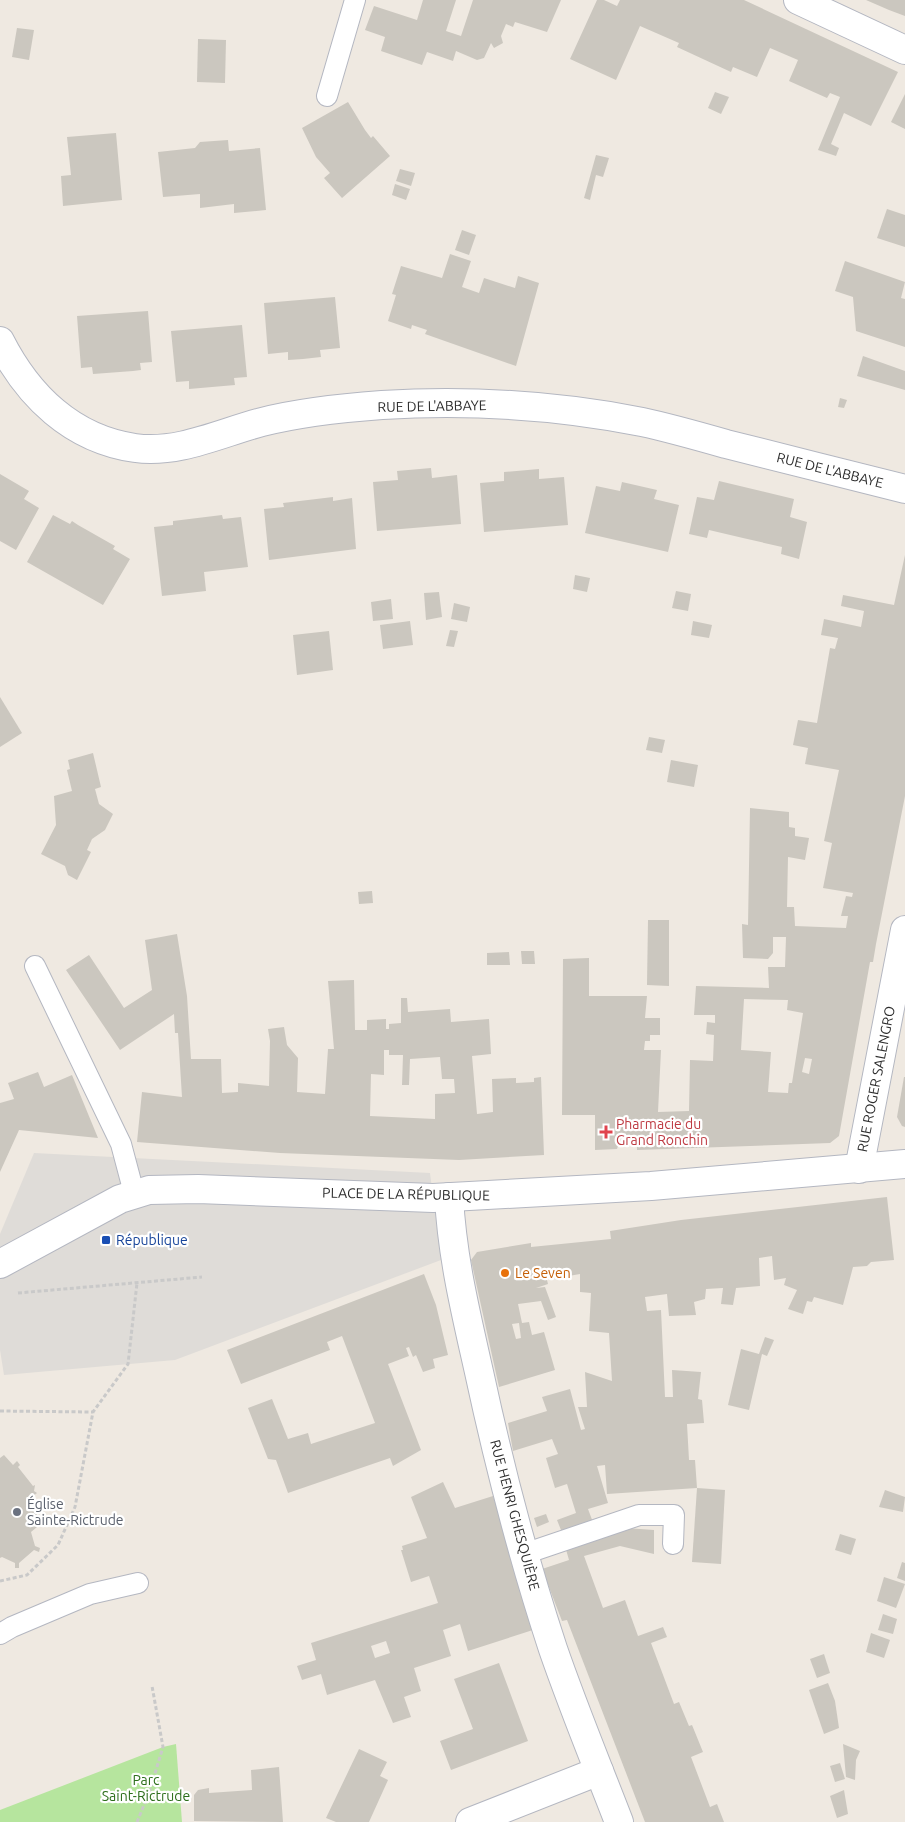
<svg xmlns="http://www.w3.org/2000/svg" width="905" height="1822" font-family="Ubuntu,sans-serif">
<style>
.green{fill:#b6e59e}
.plaza{fill:#dfdcd8}
.building{fill:#cbc7bf;fill-rule:evenodd}
.lines{fill:none;stroke-linecap:round;stroke-linejoin:round}
.lane-casing{stroke:#b4b7c1;stroke-width:22}
.street-casing{stroke:#b4b7c1;stroke-width:30}
.secondary-casing{stroke:#b4b7c1;stroke-width:30}
.path{stroke:#c9c9c9;stroke-width:3;stroke-dasharray:4 2.5;stroke-linecap:butt}
.lane{stroke:#fff;stroke-width:20}
.street{stroke:#fff;stroke-width:28}
.secondary{stroke:#fff;stroke-width:28}
.health-dot{fill:#e0444e;stroke:#fff;stroke-width:2}
.transit-dot{fill:#1a4fb4;stroke:#fff;stroke-width:2}
.food-dot{fill:#e8710a;stroke:#fff;stroke-width:2}
.worship-dot{fill:#6b7280;stroke:#fff;stroke-width:2}
.labels{text-anchor:middle;dominant-baseline:central;stroke-width:4.5;stroke-linejoin:round;paint-order:stroke}
.street-label{font-size:14px;fill:#2e2e2e;stroke:#fff}
.health-label{font-size:14px;fill:#be3a42;stroke:#fff;text-anchor:start}
.transit-label{font-size:14px;fill:#164399;stroke:#fff;text-anchor:start}
.food-label{font-size:14px;fill:#c56008;stroke:#fff;text-anchor:start}
.worship-label{font-size:14px;fill:#5b616d;stroke:#fff;text-anchor:start}
.park-label{font-size:14px;fill:#2c6e1b;stroke:#fff}
</style>
<rect width="100%" height="100%" fill="#efe9e1"/>
<path class="green" d="M176 1744 182 1822H0V1810L163 1747Z"/>
<path class="plaza" d="M34 1153 430 1173 441 1260 175 1360 4 1375 0 1350V1234Z"/>
<g class="building">
<path d="M423 0H456L446 31 461 36 473 0H561L547 32 515 22 513 27 506 24 501 36 503 43 494 48 491 43 484 58 477 60 456 51 453 61 427 52 422 65 381 51 385 37 365 30 374 6 417 20Z"/>
<path d="M597 0H604L617 6 620 0H744L898 72 871 126 844 113 831 144 839 148 836 156 818 150 840 97 830 93 827 98 789 81 798 60 770 48 757 77 733 67 731 72 677 47 679 43 640 26 616 80 570 59Z"/>
<path d="M866 0H905V16L889 10Z"/>
<path d="M17 28 34 30 29 60 12 57Z"/>
<path d="M198 39 226 40 225 83 197 82Z"/>
<path d="M715 92 729 97 721 114 708 108Z"/>
<path d="M905 94V129L891 122Z"/>
<path d="M348 102 365 130 371 138 373 136 390 156 342 198 324 178 330 173 316 157 302 128Z"/>
<path d="M116 133 122 200 63 206 61 176 71 175 67 137Z"/>
<path d="M228 140 229 151 260 148 266 210 234 213V204L200 208V194L163 197 158 152 195 148 200 142Z"/>
<path d="M596 155 609 158 603 177 596 175 590 200 584 198Z"/>
<path d="M400 169 415 173 411 186 396 181Z"/>
<path d="M395 184 410 189 406 200 392 195Z"/>
<path d="M887 209 905 215V247L877 238Z"/>
<path d="M462 230 476 235 469 255 455 250Z"/>
<path d="M450 254 471 261 462 287 479 293 484 278 515 288 518 276 539 283 516 366 425 334 427 330 412 325 411 329 388 321 396 295 392 294 401 266 442 278Z"/>
<path d="M845 261 905 282 901 298 905 299V347L856 331 853 297 835 291Z"/>
<path d="M335 297 340 348 320 350 321 357 303 359 288 360V352L268 354 264 303Z"/>
<path d="M148 311 152 362 140 363 141 370 133 371 93 374 92 367 81 368 77 316Z"/>
<path d="M242 325 247 377 234 378 235 385 189 389V381L176 382 171 331Z"/>
<path d="M863 356 905 371V390L857 376Z"/>
<path d="M840 398 847 400 844 408 838 407Z"/>
<path d="M431 468 432 478 457 475 461 524 377 531 373 482 398 480 397 471Z"/>
<path d="M539 469V479L564 477 568 525 484 532 480 483 504 481V472Z"/>
<path d="M0 474 29 491 24 499 39 508 16 550 0 541Z"/>
<path d="M719 481 794 499 790 517 807 522 799 559 781 554 782 547 743 538 709 530 707 538 689 534 697 497 714 500Z"/>
<path d="M622 482 657 490 654 499 679 505 668 552 585 533 596 486 620 491Z"/>
<path d="M333 497V501L352 498 356 549 269 560 264 509 284 507 283 503Z"/>
<path d="M53 515 70 524 72 521 78 525 115 546 113 549 130 559 103 605 27 562Z"/>
<path d="M222 515 223 519 241 517 248 567 204 572 206 591 162 596 154 527 173 525V521Z"/>
<path d="M905 555V796L876 944 873 962H870L839 1136 830 1143 637 1150V1137H621L617 1149 595 1150V1115H562L563 959 589 958V996H647L645 1018H660V1035H650V1041H645L644 1050H661L658 1112 689 1111 690 1060 713 1061 714 1035 706 1034 707 1022 715 1023V1015H694L696 986 769 988 768 967H785L786 937H773V953L768 959 743 958 742 924 748 925 750 808 789 812V827L795 828V836L809 838 805 860 788 857 787 907H794L795 926 846 928 848 916H841L846 896 852 897 853 893 823 888 832 843 824 841 839 770 805 764 808 748 793 745 798 720 817 723 830 648 835 649 838 638 821 635 824 619 861 627 864 611 841 606 843 595 894 605ZM744 999 788 1000 787 1010 803 1013 792 1083H789L788 1093 768 1092 771 1052 741 1050ZM805 1058 812 1059 809 1074 802 1072Z"/>
<path d="M575 575 590 578 587 592 573 589Z"/>
<path d="M676 591 691 594 688 611 672 608Z"/>
<path d="M439 592 442 617 426 620 424 593Z"/>
<path d="M391 599 393 619 373 621 371 602Z"/>
<path d="M454 603 470 607 467 622 451 619Z"/>
<path d="M410 621 413 645 383 649 380 625Z"/>
<path d="M693 621 712 625 709 638 691 635Z"/>
<path d="M450 630 458 631 454 647 446 646Z"/>
<path d="M329 631 333 670 297 675 293 635Z"/>
<path d="M0 697 22 733 0 747Z"/>
<path d="M649 737 665 740 662 753 646 750Z"/>
<path d="M93 753 101 787 95 789 99 804 113 814 105 830 92 839 87 850 91 852 77 880 68 875 65 866 41 854 56 825 54 796 72 791 67 770 70 769 68 760Z"/>
<path d="M671 760 698 765 694 787 667 782Z"/>
<path d="M372 891 373 903 359 904 358 892Z"/>
<path d="M648 920H669V986L647 985Z"/>
<path d="M177 934 187 996 191 1059H221L222 1093 238 1092V1083L269 1086 270 1041 268 1029 284 1027 287 1045 298 1058 297 1092 325 1094 328 1049H334L328 981 354 980 355 1030H367V1020L386 1019V1029H389V1024L401 1023V998H407L408 1012 450 1009 451 1022 489 1019 491 1054 472 1056 477 1114 493 1112 492 1079 516 1078V1083L534 1082V1078L541 1077 544 1155 459 1160 280 1153 137 1142 142 1092 182 1097 178 1033H175L174 1014 120 1050 66 970 89 955 124 1008 152 990 145 940ZM384 1050H389V1055H403L402 1085H409L410 1059 440 1057 442 1079H454L455 1093 435 1094V1119L370 1116 371 1074 384 1075Z"/>
<path d="M521 951H534L535 964H522Z"/>
<path d="M509 952 510 965H487V953Z"/>
<path d="M38 1072 44 1087 72 1075 98 1138 19 1130 0 1172V1103L14 1099 8 1083Z"/>
<path d="M904 1077H905V1127L902 1126 897 1117Z"/>
<path d="M887 1197 894 1260 871 1262 867 1266 853 1267 843 1305 814 1297 812 1302 807 1301 803 1314 788 1309 797 1290 784 1285 786 1278 774 1280 772 1256 759 1258 760 1286 736 1288 733 1305 721 1304 723 1288 706 1289 705 1299 694 1302 696 1315 669 1316 667 1294 645 1297 647 1311 661 1310 665 1397H673L672 1370 701 1372 698 1399 702 1400 704 1423 687 1424 689 1460H695L697 1488 607 1494 605 1465 597 1466 608 1503 588 1509 594 1525 563 1535 557 1520 576 1513 567 1484 555 1488 546 1458 558 1454 552 1439 513 1451 508 1423 547 1411 542 1397 570 1389 581 1430 585 1429 578 1407H587L585 1372 612 1381 609 1333 589 1331 591 1293 580 1292V1274L557 1278 556 1271 545 1272 548 1284 536 1288 545 1287 556 1317 548 1320 541 1301 518 1304 522 1323 529 1322 532 1335 544 1332 555 1370 499 1387 471 1260 477 1252 531 1243V1247L611 1239 610 1231 681 1220ZM519 1323 521 1338 516 1339 512 1324Z"/>
<path d="M424 1274 436 1305 448 1355 433 1359 435 1368 423 1372 416 1355 413 1357 409 1347 406 1348 409 1356 388 1364 421 1450 393 1466 390 1458 288 1493 276 1460 268 1459 248 1408 272 1399 288 1439 308 1433 311 1444 375 1423 342 1336 327 1342 330 1350 241 1384 227 1350Z"/>
<path d="M765 1337 774 1340 767 1356 762 1354 749 1410 728 1405 741 1349 759 1354Z"/>
<path d="M4 1455 13 1465 17 1461 20 1465 18 1467 33 1486 35 1485 34 1491 37 1493 26 1502 43 1522 31 1532 35 1546 40 1548 39 1552 34 1550 19 1563V1568H15V1563L2 1557 0 1558V1458Z"/>
<path d="M443 1482 455 1508 493 1496 536 1629 468 1651 460 1624 443 1630 451 1656 414 1668 421 1691 404 1697 411 1717 393 1723 375 1680 327 1695 321 1674 302 1680 297 1666 316 1660 311 1643 438 1603 429 1576 411 1582 401 1550H403L402 1546 427 1538 411 1497ZM386 1641 390 1653 375 1658 371 1646Z"/>
<path d="M697 1488 725 1490 721 1564 692 1562Z"/>
<path d="M885 1490 905 1497 903 1512 879 1507Z"/>
<path d="M546 1514 549 1522 537 1527 534 1518Z"/>
<path d="M626 1528 654 1530V1554L620 1546 584 1556 603 1608 625 1600 638 1636 663 1627 667 1637 651 1643 674 1704 679 1702 689 1726 692 1725 703 1752 691 1757 710 1807 717 1804 724 1822H645L567 1620 562 1621 542 1569 569 1560 565 1546Z"/>
<path d="M840 1534 856 1539 851 1555 835 1550Z"/>
<path d="M902 1562 905 1563V1581L897 1578Z"/>
<path d="M884 1577 905 1584 896 1608 877 1601Z"/>
<path d="M883 1614 897 1619 893 1634 878 1630Z"/>
<path d="M871 1633 890 1640 884 1658 866 1652Z"/>
<path d="M824 1654 830 1673 817 1678 810 1659Z"/>
<path d="M499 1663 528 1741 451 1770 440 1741 473 1729 454 1679Z"/>
<path d="M828 1683 835 1701 839 1728 824 1734 809 1690Z"/>
<path d="M843 1744 860 1751 856 1760 855 1780 846 1777Z"/>
<path d="M359 1749 387 1762 380 1776 388 1780 369 1822H336L326 1818Z"/>
<path d="M840 1763 845 1779 835 1782 830 1766Z"/>
<path d="M279 1767 283 1822 194 1821V1795L198 1790 209 1788V1793L252 1790 251 1770Z"/>
<path d="M844 1790 848 1814 837 1818 830 1796Z"/>
</g>
<g class="lines">
<defs>
<g id="lane">
<path d="M327 96 355 0"/>
<path d="M35 966 121 1144 134 1193"/>
<path d="M524 1554 639 1515H674L673 1544"/>
<path d="M0 1634 12 1627 90 1594 138 1583"/>
</g>
<g id="street">
<path d="M0 341C28 396 72 439 135 448 179 454 220 433 262 422 301 412 341 408 382 405 468 400 557 405 642 422 670 428 698 436 726 444 786 459 845 474 905 489"/>
<path d="M859 1169 905 930"/>
<path d="M449 1197C452 1257 466 1314 479 1372 499 1465 523 1558 553 1649 573 1707 597 1765 619 1822"/>
<path d="M0 1264 120 1199 149 1190 198 1189 433 1198 651 1186 905 1164"/>
<path d="M470 1822 599 1771"/>
</g>
<path id="secondary" d="M798 0 905 50"/>
</defs>
<use href="#lane" class="lane-casing"/>
<use href="#street" class="street-casing"/>
<use href="#secondary" class="secondary-casing"/>
<g class="path">
<path d="M18 1293 202 1277"/>
<path d="M0 1411 93 1412"/>
<path d="M0 1581 27 1575 58 1545 75 1507 93 1412 128 1364 137 1283"/>
<path d="M137 1822 149 1793 163 1747 152 1686"/>
</g>
<use href="#lane" class="lane"/>
<use href="#street" class="street"/>
<use href="#secondary" class="secondary"/>
</g>
<path class="health-dot" d="M603.5 1124.5h5v5h5v5h-5v5h-5v-5h-5v-5h5z"/>
<rect class="transit-dot" x="101" y="1235" width="10" height="10" rx="2.5"/>
<circle class="food-dot" cx="505" cy="1273" r="5"/>
<circle class="worship-dot" cx="17" cy="1512" r="5"/>
<g class="labels">
<g class="street-label">
<text transform="translate(432 406) rotate(-1)">RUE DE L'ABBAYE</text>
<text transform="translate(830 470) rotate(14)">RUE DE L'ABBAYE</text>
<text transform="translate(876 1079) rotate(-79)">RUE ROGER SALENGRO</text>
<text transform="translate(406 1194) rotate(1)">PLACE DE LA RÉPUBLIQUE</text>
<text transform="translate(515 1515) rotate(75)">RUE HENRI GHESQUIÈRE</text>
</g>
<g class="health-label">
<text x="616" y="1124">Pharmacie du<tspan x="616" dy="16">Grand Ronchin</tspan></text>
</g>
<g class="transit-label">
<text x="116" y="1240">République</text>
</g>
<g class="food-label">
<text x="515" y="1273">Le Seven</text>
</g>
<g class="worship-label">
<text x="27" y="1504">Église<tspan x="27" dy="16">Sainte-Rictrude</tspan></text>
</g>
<g class="park-label">
<text x="146" y="1780">Parc<tspan x="146" dy="16">Saint-Rictrude</tspan></text>
</g>
</g>
</svg>
